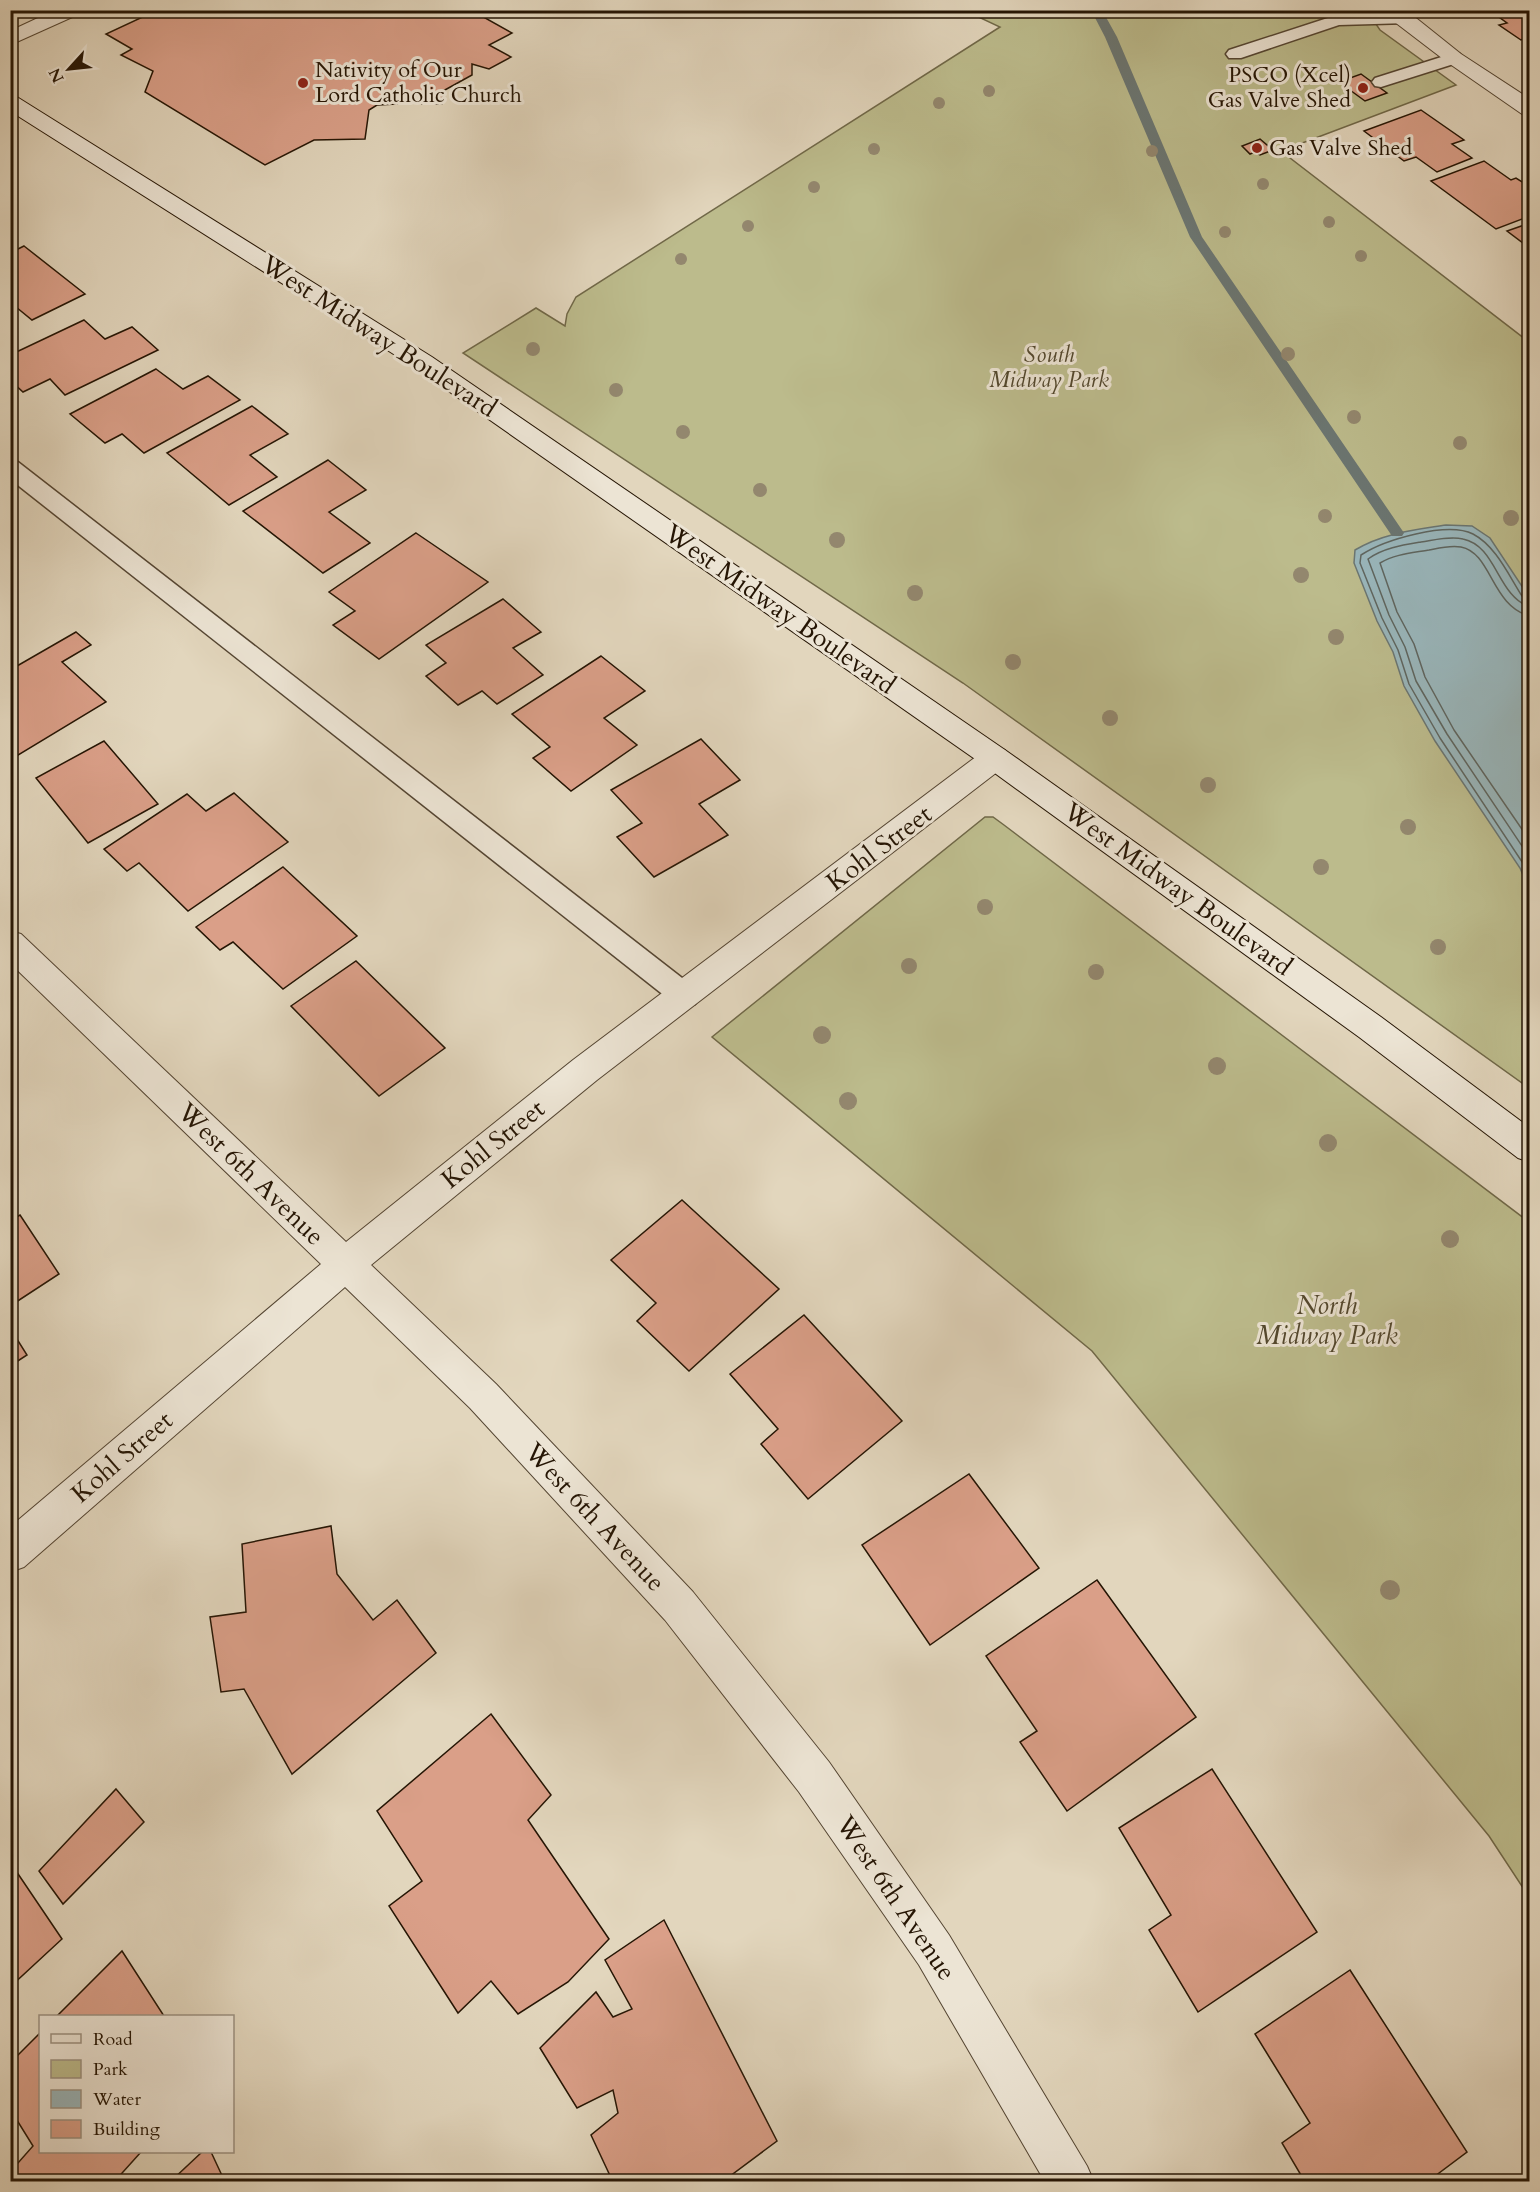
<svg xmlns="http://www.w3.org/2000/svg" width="1540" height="2192" font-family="Cardo,serif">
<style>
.green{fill:#bcbb8c;stroke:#706848;stroke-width:1.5}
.water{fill:#99b6bb;stroke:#6b7672;stroke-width:1.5}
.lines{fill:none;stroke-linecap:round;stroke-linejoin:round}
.shore{stroke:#5f6660;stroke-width:1.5}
.stream{fill:#6b7672;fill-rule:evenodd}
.building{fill:#da9f88;stroke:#251504;stroke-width:1.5}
.lane-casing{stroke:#544532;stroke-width:3}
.street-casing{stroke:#544532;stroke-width:2}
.secondary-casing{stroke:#251504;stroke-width:2}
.lane{fill:#ece4d4;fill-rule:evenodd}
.street{fill:#ece4d4;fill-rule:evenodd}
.secondary{fill:#ece4d4;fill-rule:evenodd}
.tree{fill:#93876e}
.poi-dot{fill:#8f2418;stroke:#ece4d4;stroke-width:2}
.labels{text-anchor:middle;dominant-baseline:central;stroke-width:6;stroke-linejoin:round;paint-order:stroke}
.far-poi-label{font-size:22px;fill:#251504;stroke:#ece4d4;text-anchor:start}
.far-park-label{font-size:22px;font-style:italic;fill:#52472d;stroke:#ece4d4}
.street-label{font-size:26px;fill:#251504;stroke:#ece4d4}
.park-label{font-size:26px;font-style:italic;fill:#52472d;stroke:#ece4d4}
</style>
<rect width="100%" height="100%" fill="#e2d6bd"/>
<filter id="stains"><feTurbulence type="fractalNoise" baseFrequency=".00333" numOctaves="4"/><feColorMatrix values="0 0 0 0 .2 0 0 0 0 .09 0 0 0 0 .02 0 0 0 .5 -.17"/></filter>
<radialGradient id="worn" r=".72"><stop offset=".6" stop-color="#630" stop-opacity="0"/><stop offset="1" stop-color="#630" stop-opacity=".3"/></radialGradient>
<g class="green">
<path d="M974 11H1367L1380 30 1456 85 1281 151 1529 342V1088L963 683 463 353 536 308 565 326 567 314 576 297 1000 27 970 13Z"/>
<path d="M985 817H993L1004 825 1529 1222V1897L1489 1836 1092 1351 712 1037Z"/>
</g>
<path class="water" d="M1446 525 1472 526 1490 538 1529 597V889L1520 868 1435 741 1404 686 1393 652 1377 621 1354 563 1355 550C1383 533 1415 530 1446 525Z"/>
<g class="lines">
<g class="shore">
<path d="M1530 599 1522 596C1509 576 1496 546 1473 534 1447 521 1384 540 1361 555L1360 563 1382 618 1398 650 1409 684 1440 738 1530 874"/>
<path d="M1530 607C1497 596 1497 546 1463 539 1450 536 1435 540 1421 542 1403 545 1383 548 1368 559L1389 615 1405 647 1416 681 1447 734 1530 858"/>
<path d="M1530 616C1491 606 1492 553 1461 547 1450 545 1439 548 1429 550 1412 553 1395 554 1380 563L1397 612 1414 644 1425 677 1454 730 1530 841"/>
</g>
<path class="stream" d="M1091 10H1102L1117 37 1202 237 1402 530 1404 533 1402 536H1392L1190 237 1105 37Z"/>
</g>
<g class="building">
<path d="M144 10H471L512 33 489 45 511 57 489 69 472 64V75L443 91 442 104H422L423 92 397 104 377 105 369 110 365 139 314 140 265 165 145 92 153 71 121 55 132 49 106 34 147 15 141 12Z"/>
<path d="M1489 10H1530V37L1521 40 1499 25 1507 23Z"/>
<path d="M1241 73 1248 78 1238 81 1230 76Z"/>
<path d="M1361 74 1387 93 1365 101 1339 82Z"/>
<path d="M1421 110 1464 140 1452 144 1472 158 1437 172 1416 157 1404 161 1364 131Z"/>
<path d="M1260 139 1273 150 1260 155 1255 152 1250 154 1242 146Z"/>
<path d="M1484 161 1511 180 1516 178 1530 187V193L1526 195 1530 197V216L1496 229 1431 181Z"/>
<path d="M1530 223V244L1526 241 1523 243 1507 231Z"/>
<path d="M24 246 85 294 32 320 16 307 10 309V253Z"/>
<path d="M84 320 105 339 132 327 158 350 65 395 50 379 23 392 10 380V355Z"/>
<path d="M156 369 183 389 208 376 240 400 144 453 122 434 105 443 70 414Z"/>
<path d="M252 406 288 434 250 455 277 477 229 505 167 453Z"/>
<path d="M328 460 366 490 329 512 370 543 323 573 243 511Z"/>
<path d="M416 533 488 582 379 659 333 625 355 611 329 592Z"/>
<path d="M503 599 541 632 513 648 543 675 497 704 482 691 458 705 426 676 446 663 426 645Z"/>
<path d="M76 632 91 645 62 662 106 702 10 760V670Z"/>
<path d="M601 656 645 691 604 718 637 745 571 791 533 758 550 747 512 714Z"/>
<path d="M701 739 740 780 699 804 728 835 654 877 617 837 642 823 611 790Z"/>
<path d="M104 741 158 804 88 843 36 778Z"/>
<path d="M234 793 288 842 188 911 139 863 127 871 104 849 187 794 206 811Z"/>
<path d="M283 867 357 936 283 989 233 942 220 950 196 927Z"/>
<path d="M356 961 445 1048 379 1096 291 1006Z"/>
<path d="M682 1200 779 1289 689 1371 637 1321 656 1303 611 1260Z"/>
<path d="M20 1215 59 1274 10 1306V1221Z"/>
<path d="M804 1315 902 1421 808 1499 761 1444 778 1429 730 1374Z"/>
<path d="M10 1328 27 1355 10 1366Z"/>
<path d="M969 1474 1039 1568 930 1645 862 1545Z"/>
<path d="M331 1526 337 1574 373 1620 397 1600 436 1653 292 1774 244 1689 221 1692 210 1617 246 1612 242 1544Z"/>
<path d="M1097 1580 1196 1717 1067 1811 1020 1742 1037 1731 986 1656Z"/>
<path d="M491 1714 551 1795 528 1820 609 1939 568 1982 518 2014 491 1981 458 2013 389 1906 422 1881 377 1811Z"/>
<path d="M1212 1769 1317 1932 1198 2012 1149 1930 1171 1915 1119 1828Z"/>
<path d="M116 1789 144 1822 63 1904 39 1871Z"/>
<path d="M10 1862 62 1939 10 1987Z"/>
<path d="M664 1920 777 2141 722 2182H613L591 2135 618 2113 613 2090 577 2108 540 2048 596 1992 613 2017 632 2009 605 1960Z"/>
<path d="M122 1951 164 2016H57Z"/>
<path d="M1350 1970 1467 2152 1427 2182H1305L1282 2143 1310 2123 1255 2034Z"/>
<path d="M40 2033V2152H141L114 2182H10V2172L33 2146 10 2109V2063Z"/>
<path d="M202 2152H211L225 2182H170Z"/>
</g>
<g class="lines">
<defs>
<g id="lane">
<path d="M1403 14 1409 15 1412 19 1409 23 1339 25 1241 58H1229L1226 54 1229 50 1337 15Z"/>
<path d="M1454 53 1460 54 1463 58 1460 62 1381 87 1375 86 1372 82 1375 78Z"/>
<path d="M10 460 18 462 695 988 699 996 695 1004 685 1007 675 1004 10 479Z"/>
</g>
<g id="street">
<path d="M55 10H82L79 14 10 45V31Z"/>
<path d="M1385 10H1406L1461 54 1530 99V115L1522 114 1447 62 1396 23Z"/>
<path d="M995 747 1005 750 1009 758 1005 766 597 1080 371 1265 496 1384 693 1592 829 1762 949 1935 1087 2166 1094 2182H1045L919 1965 799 1792 665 1620 470 1408 345 1287 24 1567 10 1572V1527L321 1264 10 963V931L21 934 346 1242 573 1060 985 750Z"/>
</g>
<path id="secondary" d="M10 95 17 97 432 357 1005 750 1381 1017 1530 1128V1162L1518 1158 1359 1037 985 766 414 367 10 111Z"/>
</defs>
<use href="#lane" class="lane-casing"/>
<use href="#street" class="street-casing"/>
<use href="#secondary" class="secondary-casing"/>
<use href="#lane" class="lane"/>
<use href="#street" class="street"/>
<use href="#secondary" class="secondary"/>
</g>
<g class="tree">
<circle cx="989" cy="91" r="6"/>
<circle cx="939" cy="103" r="6"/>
<circle cx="874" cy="149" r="6"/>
<circle cx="1152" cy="151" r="6"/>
<circle cx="1263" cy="184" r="6"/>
<circle cx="814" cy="187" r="6"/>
<circle cx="1329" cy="222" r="6"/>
<circle cx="748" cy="226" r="6"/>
<circle cx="1225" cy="232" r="6"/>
<circle cx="1361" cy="256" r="6"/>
<circle cx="681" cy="259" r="6"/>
<circle cx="533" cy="349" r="7"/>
<circle cx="1288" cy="354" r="7"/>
<circle cx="616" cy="390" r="7"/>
<circle cx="1354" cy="417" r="7"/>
<circle cx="683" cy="432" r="7"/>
<circle cx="1460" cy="443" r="7"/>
<circle cx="760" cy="490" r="7"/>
<circle cx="1325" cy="516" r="7"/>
<circle cx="1511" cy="518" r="8"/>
<circle cx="837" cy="540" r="8"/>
<circle cx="1301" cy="575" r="8"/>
<circle cx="915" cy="593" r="8"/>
<circle cx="1336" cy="637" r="8"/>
<circle cx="1013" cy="662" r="8"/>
<circle cx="1110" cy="718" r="8"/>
<circle cx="1208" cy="785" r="8"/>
<circle cx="1408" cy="827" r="8"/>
<circle cx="1321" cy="867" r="8"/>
<circle cx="985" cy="907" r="8"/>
<circle cx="1438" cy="947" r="8"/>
<circle cx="909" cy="966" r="8"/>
<circle cx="1096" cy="972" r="8"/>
<circle cx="822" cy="1035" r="9"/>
<circle cx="1217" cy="1066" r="9"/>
<circle cx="848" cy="1101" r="9"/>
<circle cx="1328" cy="1143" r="9"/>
<circle cx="1450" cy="1239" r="9"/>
<circle cx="1390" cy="1590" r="10"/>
</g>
<g class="poi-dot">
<circle cx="303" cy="83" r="6"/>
<circle cx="1363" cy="88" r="6"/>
<circle cx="1257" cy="148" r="6"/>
</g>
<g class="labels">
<g class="far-poi-label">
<text x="315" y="70">Nativity of Our<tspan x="315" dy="25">Lord Catholic Church</tspan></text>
<text x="1351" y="75" text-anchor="end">PSCO (Xcel)<tspan x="1351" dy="25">Gas Valve Shed</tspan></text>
<text x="1269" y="148">Gas Valve Shed</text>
</g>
<g class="far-park-label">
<text x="1049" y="355">South<tspan x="1049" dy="25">Midway Park</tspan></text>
</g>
<g class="street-label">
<text transform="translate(379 336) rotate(33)">West Midway Boulevard</text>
<text transform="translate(780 609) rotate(35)">West Midway Boulevard</text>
<text transform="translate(879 848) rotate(-37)">Kohl Street</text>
<text transform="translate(1178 889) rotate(36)">West Midway Boulevard</text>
<text transform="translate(493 1144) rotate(-39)">Kohl Street</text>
<text transform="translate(251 1174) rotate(44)">West 6th Avenue</text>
<text transform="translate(122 1457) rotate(-41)">Kohl Street</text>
<text transform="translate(595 1517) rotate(47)">West 6th Avenue</text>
<text transform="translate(896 1898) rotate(56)">West 6th Avenue</text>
</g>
<g class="park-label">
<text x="1327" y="1305">North<tspan x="1327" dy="30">Midway Park</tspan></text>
</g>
</g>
<rect width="1540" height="2192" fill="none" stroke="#e2d6bd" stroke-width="36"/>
<rect x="12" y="12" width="1516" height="2168" fill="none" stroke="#251504" stroke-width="3"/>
<rect x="18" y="18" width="1504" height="2156" fill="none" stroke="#251504" stroke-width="1.5"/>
<rect x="39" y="2015" width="195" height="138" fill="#ece4d4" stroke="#9c9181" stroke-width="1.5"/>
<rect x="51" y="2034" width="30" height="9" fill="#ece4d4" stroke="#9c9181" stroke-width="1.5"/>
<text x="93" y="2045" font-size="18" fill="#251504">Road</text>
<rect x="51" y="2060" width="30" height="18" fill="#bcbb8c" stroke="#9c9181" stroke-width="1.5"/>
<text x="93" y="2075" font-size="18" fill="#251504">Park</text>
<rect x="51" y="2090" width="30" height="18" fill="#99b6bb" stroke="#9c9181" stroke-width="1.5"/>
<text x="93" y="2105" font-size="18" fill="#251504">Water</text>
<rect x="51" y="2120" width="30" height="18" fill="#da9f88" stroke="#9c9181" stroke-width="1.5"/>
<text x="93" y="2135" font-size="18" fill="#251504">Building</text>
<g transform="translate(69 69) rotate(243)" stroke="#ece4d4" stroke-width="4.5" paint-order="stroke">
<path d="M0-4.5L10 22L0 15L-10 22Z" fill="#251504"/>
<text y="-9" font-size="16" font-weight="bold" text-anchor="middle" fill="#251504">N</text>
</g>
<rect width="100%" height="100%" filter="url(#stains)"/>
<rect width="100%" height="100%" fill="url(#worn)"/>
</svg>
